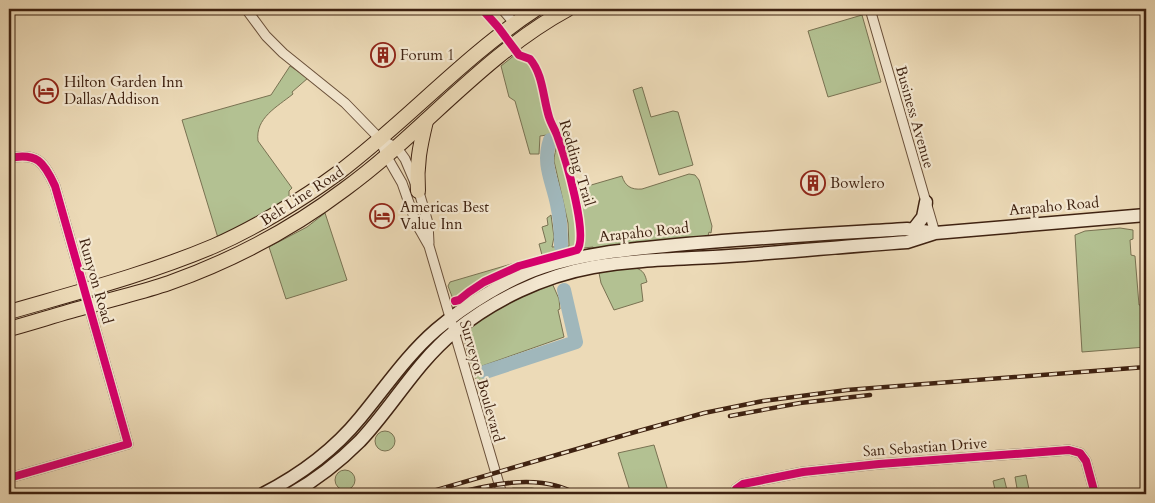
<svg xmlns="http://www.w3.org/2000/svg" width="1155" height="503" font-family="Cardo,serif">
<style>
.green{fill:#b3c192;stroke:#797252}
.lines{fill:none;stroke-linecap:round;stroke-linejoin:round}
.river{stroke:#a0b7bb;stroke-width:14}
.minor-casing{stroke:#6a503a;stroke-width:11}
.secondary-casing{stroke:#3f2211;stroke-width:15}
.primary-casing{stroke:#3f2211;stroke-width:16}
.minor{stroke:#f3e7d0;stroke-width:9}
.secondary{stroke:#f3e7d0;stroke-width:12}
.primary{stroke:#ecdab7;stroke-width:14}
.rail-casing{stroke:#3f2211;stroke-width:4.5}
.rail{stroke:#f3e7d0;stroke-width:2.5;stroke-dasharray:8;stroke-linecap:butt}
.cycleway-casing{stroke:#f3e7d0;stroke-width:11}
.cycleway{stroke:#d6006c;stroke-width:8}
.labels{text-anchor:middle;dominant-baseline:central;stroke-width:4.5;stroke-linejoin:round;paint-order:stroke}
.poi-label{font-size:15px;fill:#3f2211;stroke:#f3e7d0;text-anchor:start}
.street-label{font-size:15px;fill:#3f2211;stroke:#f3e7d0}
</style>
<rect width="100%" height="100%" fill="#ecdab7"/>
<filter id="stains"><feTurbulence type="fractalNoise" baseFrequency=".004" numOctaves="4"/><feColorMatrix values="0 0 0 0 .2 0 0 0 0 .09 0 0 0 0 .02 0 0 0 .5 -.17"/></filter>
<radialGradient id="worn" r=".72"><stop offset=".6" stop-color="#630" stop-opacity="0"/><stop offset="1" stop-color="#630" stop-opacity=".3"/></radialGradient>
<g class="green">
<path d="M862 15 881 82 828 97 808 31Z"/>
<path d="M516 54 520 58 530 61 536 73 547 118 557 138 572 192 579 223 578 247 510 267 474 286 459 299 455 296 453 299 448 286 450 282 542 255 539 244 546 242 542 227 548 225 547 218 551 215 554 237 552 247 569 246 568 223 554 161C554 152 558 148 556 139L547 135 540 136 539 154H530L515 101 509 97 501 66Z"/>
<path d="M290 66 308 78 292 92 293 94C277 107 255 118 258 141L292 188 289 191V196L291 199 218 238 182 120 271 95Z"/>
<path d="M642 87 651 117 673 111 678 112 693 165 659 175 633 90Z"/>
<path d="M689 174 695 175 699 180 712 226 711 233 709 232 708 236 594 249 593 247 583 248 580 253 461 301 479 287 522 266 581 249C585 228 580 210 574 190L622 176C625 186 631 190 642 189Z"/>
<path d="M325 213 347 280 286 299 269 247 307 227Z"/>
<path d="M1120 228 1133 230V239L1130 240 1131 255 1135 256 1139 305H1146V347L1082 352 1075 235 1085 231Z"/>
<path d="M635 268C644 270 645 275 647 282L641 284 643 301 614 310 601 283 599 273 602 271Z"/>
<path d="M552 283 559 299 560 309 558 310 564 337 482 366 486 379 477 382 465 343V337L467 333 466 332 471 325 517 296Z"/>
<circle cx="385" cy="441" r="10"/>
<path d="M654 445 669 494H631L618 453Z"/>
<circle cx="345" cy="480" r="10"/>
<path d="M1026 475 1030 494H1018L1015 477Z"/>
<path d="M1004 478 1008 494H996L993 481Z"/>
<path d="M513 488H532L560 494H509L508 490Z"/>
</g>
<g class="lines">
<g class="river">
<path d="M550 140C542 164 552 180 557 204 560 217 561 232 561 246"/>
<path d="M485 372 576 342 564 290"/>
</g>
<defs>
<g id="minor">
<path d="M246 9 266 36 283 53 345 103 380 139 397 148 405 159 419 192 428 223 429 243"/>
<path d="M502 9 515 24"/>
<path d="M870 9 935 233"/>
<path d="M380 139 387 157 402 183 416 223 429 246 502 494"/>
<path d="M9 158C37 152 44 162 55 186L128 444 9 478"/>
<path d="M734 494 736 489 743 484 803 472 879 464 1069 450 1080 453 1086 461 1095 494"/>
<path d="M1133 494 1146 493"/>
</g>
<g id="secondary">
<path d="M913 230 923 217 926 202"/>
<path d="M263 494C300 475 333 451 360 418 385 388 406 356 436 330 464 306 509 278 543 267 583 254 624 250 666 246 746 238 827 234 907 229L930 232"/>
<path d="M291 494C316 480 340 461 360 441 393 406 416 363 454 332 493 300 543 276 593 267 638 259 684 259 729 256 789 252 848 246 907 242L935 233 1146 215"/>
</g>
<g id="primary">
<path d="M418 191C416 165 420 146 426 121"/>
<path d="M9 312C78 292 148 274 214 246 255 228 303 199 338 173 407 121 464 56 536 9"/>
<path d="M9 329C35 322 62 313 89 306 115 298 143 292 169 283 231 261 292 229 345 189 422 133 483 55 568 9"/>
</g>
</defs>
<use href="#minor" class="minor-casing"/>
<use href="#secondary" class="secondary-casing"/>
<use href="#primary" class="primary-casing"/>
<use href="#minor" class="minor"/>
<use href="#secondary" class="secondary"/>
<use href="#primary" class="primary"/>
<defs>
<g id="rail">
<path d="M730 416 800 403 870 395"/>
<path d="M423 494 635 432 704 413 763 401 847 390 1146 367"/>
<path d="M450 494C485 487 522 476 557 486 565 488 572 492 579 494"/>
</g>
</defs>
<use href="#rail" class="rail-casing"/>
<use href="#rail" class="rail"/>
<defs>
<g id="cycleway">
<path d="M9 158C37 152 44 162 55 186L128 444 9 478"/>
<path d="M455 301 459 300 469 292 484 282 519 266 577 250C589 237 565 156 558 138 556 131 551 124 549 117 543 98 543 74 530 59L519 55 498 27 482 9"/>
<path d="M734 494 736 489 743 484 803 472 879 464 1069 450 1080 453 1086 461 1095 494"/>
</g>
</defs>
<use href="#cycleway" class="cycleway-casing"/>
<use href="#cycleway" class="cycleway"/>
</g>
<defs>
<symbol id="building-ring" viewBox="-11 -11 22 22"><circle r="9.5" fill="#f3e7d0" stroke="#8f2418" stroke-width="1.5"/><path d="M-4-6H4V6H1V3H-1V6H-4ZM-2.5-4.3h1.7v1.8h-1.7ZM.8-4.3h1.7v1.8H.8ZM-2.5-1h1.7V.8h-1.7ZM.8-1h1.7V.8H.8Z" fill="#8f2418"/></symbol>
<symbol id="hotel-ring" viewBox="-11 -11 22 22"><circle r="9.5" fill="#f3e7d0" stroke="#8f2418" stroke-width="1.5"/><path d="M-6-4.5h1.5V1H6V5H4.5V3h-9V5H-6ZM-4 0a1.8 1.8 0 1 1 3.6 0ZM.5 0V-2.5h3Q6-2.5 6 0Z" fill="#8f2418"/></symbol>
</defs>
<g fill-rule="evenodd">
<use href="#building-ring" x="369" y="41" width="28" height="28"/>
<use href="#hotel-ring" x="32" y="77" width="28" height="28"/>
<use href="#building-ring" x="799" y="169" width="28" height="28"/>
<use href="#hotel-ring" x="368" y="202" width="28" height="28"/>
</g>
<g class="labels">
<g class="poi-label">
<text x="400" y="55">Forum 1</text>
<text x="64" y="82">Hilton Garden Inn<tspan x="64" dy="17">Dallas/Addison</tspan></text>
<text x="830" y="183">Bowlero</text>
<text x="400" y="207">Americas Best<tspan x="400" dy="17">Value Inn</tspan></text>
</g>
<g class="street-label">
<text transform="translate(915 117) rotate(74)">Business Avenue</text>
<text transform="translate(577 163) rotate(73)">Redding Trail</text>
<text transform="translate(302 196) rotate(-33)">Belt Line Road</text>
<text transform="translate(1054 206) rotate(-5)">Arapaho Road</text>
<text transform="translate(644 232) rotate(-6)">Arapaho Road</text>
<text transform="translate(96 281) rotate(74)">Runyon Road</text>
<text transform="translate(482 381) rotate(74)">Surveyor Boulevard</text>
<text transform="translate(925 447) rotate(-4)">San Sebastian Drive</text>
</g>
</g>
<rect width="1155" height="503" fill="none" stroke="#ecdab7" stroke-width="30"/>
<rect x="10" y="10" width="1135" height="483" fill="none" stroke="#3f2211" stroke-width="2.5"/>
<rect x="15" y="15" width="1125" height="473" fill="none" stroke="#3f2211"/>
<rect width="100%" height="100%" filter="url(#stains)"/>
<rect width="100%" height="100%" fill="url(#worn)"/>
</svg>
